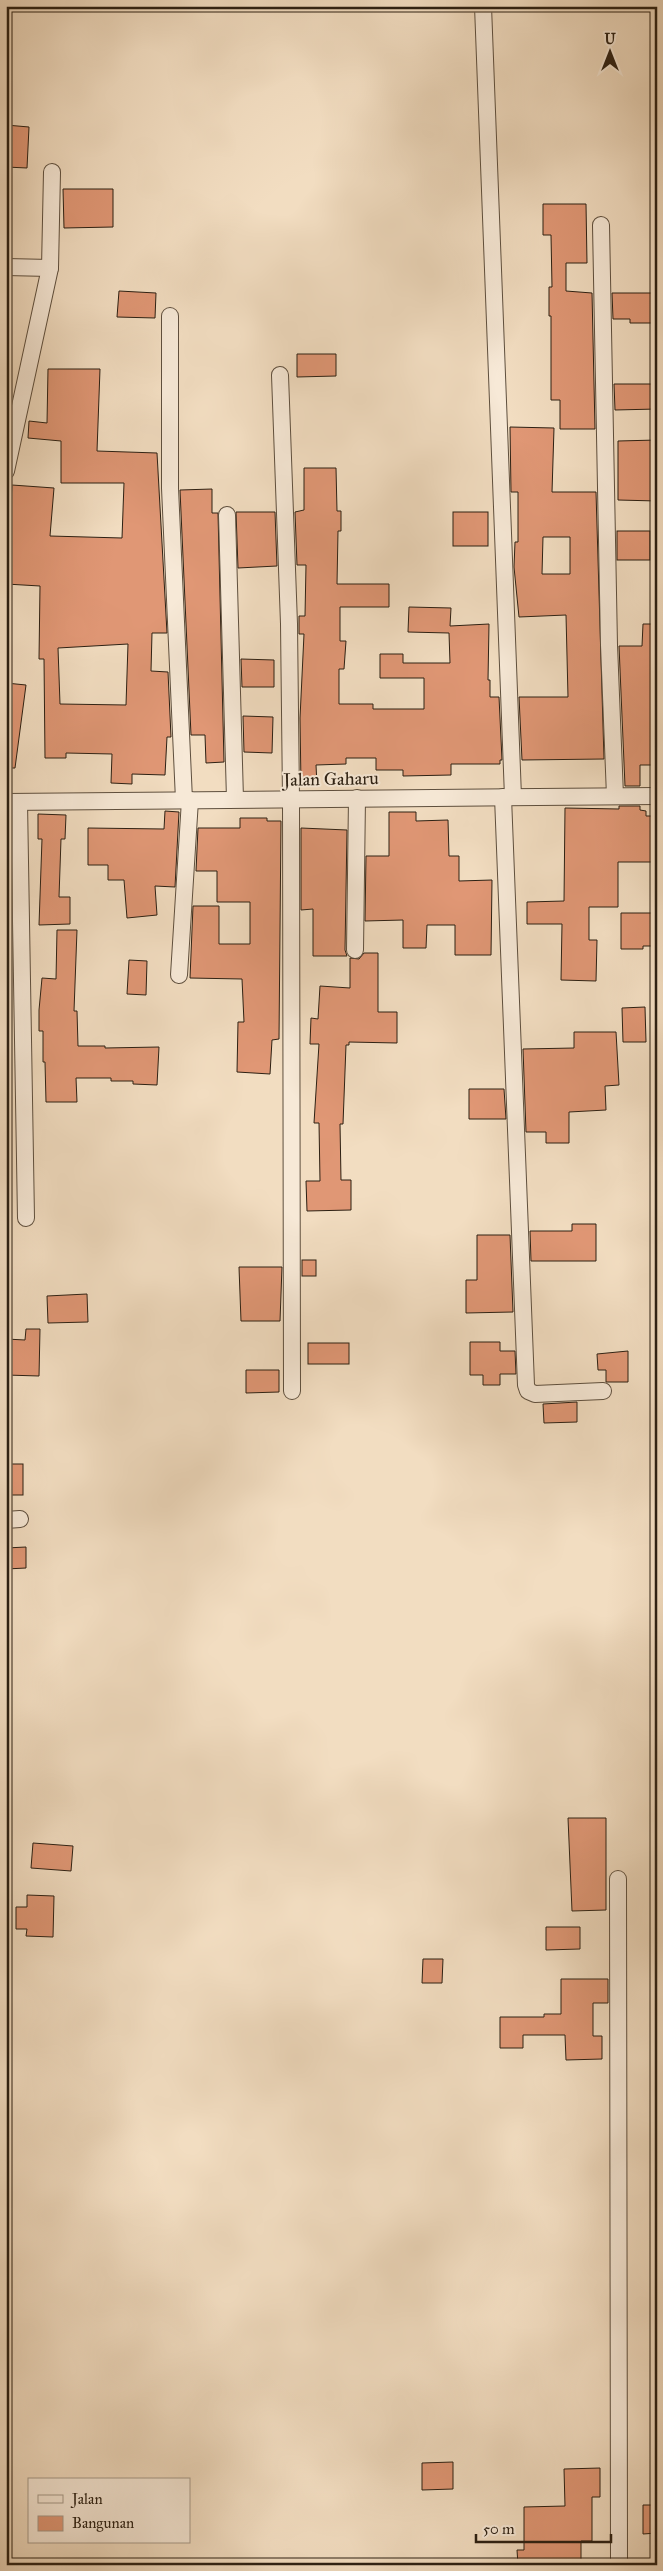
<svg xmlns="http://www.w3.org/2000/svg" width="663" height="2571" font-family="'IM FELL Great Primer',serif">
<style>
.building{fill:#e09775;stroke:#2c2013;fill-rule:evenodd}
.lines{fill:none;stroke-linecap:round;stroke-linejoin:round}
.street-casing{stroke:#5e4f3e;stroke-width:18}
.street{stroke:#f7e9d7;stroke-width:16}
.labels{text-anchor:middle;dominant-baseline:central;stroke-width:4;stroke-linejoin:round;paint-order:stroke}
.street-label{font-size:18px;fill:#2c2013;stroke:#f7e9d7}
</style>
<rect width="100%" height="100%" fill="#f2ddc1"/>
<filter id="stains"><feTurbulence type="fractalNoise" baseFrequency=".004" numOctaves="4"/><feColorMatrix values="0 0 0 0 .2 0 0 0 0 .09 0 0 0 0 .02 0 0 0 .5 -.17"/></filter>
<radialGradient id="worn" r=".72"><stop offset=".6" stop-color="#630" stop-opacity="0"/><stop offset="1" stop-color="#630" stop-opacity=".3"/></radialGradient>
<g class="building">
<path d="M6 125 29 127 27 168 6 167Z"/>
<path d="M63 189H113V227L64 228Z"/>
<path d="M543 204H586L587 263H566V291L592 293 595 429H560V400H551V316H549V287H552L551 235H543Z"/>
<path d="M119 291 156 293 155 318 117 317Z"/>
<path d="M612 293H654V323H630V319H613Z"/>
<path d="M297 354H336V376L297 377Z"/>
<path d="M48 369H100L97 451 157 453 167 633H152L151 671 168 672 171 737H167L165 775 132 774V784L111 783 112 754 66 753V758H45L44 659H39L40 586 6 584 12 485 54 488 50 536 122 538 124 483H61V441L28 438 29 421 47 423ZM128 644 126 705 60 704 58 648Z"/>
<path d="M614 384H657V409L615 410Z"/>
<path d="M510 427 554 428 552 492H596L604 759 522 760 519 697H568L566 615 519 617 514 567 515 542H518V492H511ZM543 537H570V574H542Z"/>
<path d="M657 440V501L618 500V441Z"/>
<path d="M304 468H336L337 511H341V531H338L337 584H389V607H340V641H346L344 669H339V704H373V709H424V678H380V654H403V663H450L449 633 408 632 409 607 451 608 450 626 489 624 488 680H490V697H499L502 760H500V764H451V775L403 776V770H376V758H346V764L316 765 317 785H301L300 718 304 634H299V616H305L306 565H297L295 512 304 510Z"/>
<path d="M212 489V513H218L224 762 206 763 205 735H191L180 490Z"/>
<path d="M236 512H275L277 566 238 568Z"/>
<rect x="453" y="512" width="35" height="34"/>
<rect x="617" y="531" width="33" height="29"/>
<path d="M643 624H657V765H640V786H625L619 646H642Z"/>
<path d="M241 659 274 660V687H242Z"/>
<path d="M6 683 26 685 15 768H6Z"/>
<path d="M243 716 273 717 272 753 244 752Z"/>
<path d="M619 806H640V810L646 811V816H657V862H618V907H589V940H597L596 981 561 980 562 924H527V902L564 901 565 808 619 809Z"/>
<path d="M165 811 179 812 175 887 155 886 157 915 127 918 124 880H108V865H88V828L164 829Z"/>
<path d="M389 812H416V821L448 820 449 856H459V881L492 880 491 955H455V925H427L426 948H403V920L365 921 366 856H389Z"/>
<path d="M38 814 66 815 65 839H61L59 897H70V924L39 925 42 839H38Z"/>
<path d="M240 818H267V821H281L279 1039 272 1040 270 1074 237 1072 238 1022H244L242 979 190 978 193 906H219V944H250V902H217V871H196L198 828H240Z"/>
<path d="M301 828 347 830 345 950 347 956H313V909L301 910Z"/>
<path d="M621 913H657V946H643V949H621Z"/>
<path d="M57 930H77L74 1011H77L78 1046H105V1048L159 1047 157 1085 133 1084V1081H111V1078H76L77 1102H46L45 1062H43V1031H39V1010L42 978 56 979Z"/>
<path d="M364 953H378V1012H397V1043L349 1042V1045H346L343 1124H340L341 1180H351V1210L307 1211 306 1181H320L319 1123H314L319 1044H310L311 1018 318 1019 320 986 350 988V958L359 959Z"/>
<path d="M129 960 147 961 146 995 127 994Z"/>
<path d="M645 1007 646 1042H623L622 1008Z"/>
<path d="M574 1032H616L619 1085 605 1086 606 1110 569 1112V1143H546V1132H526L523 1049 574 1048Z"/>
<path d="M469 1089H504L506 1119H469Z"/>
<path d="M572 1224H596V1261H531L530 1231H572Z"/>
<path d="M477 1235H510L513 1312 466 1313V1280H477Z"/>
<rect x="302" y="1260" width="14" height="16"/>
<path d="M239 1267H282L280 1321H241Z"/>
<path d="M87 1294 88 1322 48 1323 47 1296Z"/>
<path d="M26 1329H40L39 1376 6 1375V1339L25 1340Z"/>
<path d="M470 1342H500V1351H515L516 1374H500V1385H483V1375H470Z"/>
<rect x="308" y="1343" width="41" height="21"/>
<path d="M628 1351V1382H606V1370H598L597 1354Z"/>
<path d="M246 1370H279V1392L246 1393Z"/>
<path d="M577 1402V1422L544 1423 543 1404Z"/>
<rect x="6" y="1464" width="17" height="31"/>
<path d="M26 1547V1568L6 1569V1548Z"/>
<path d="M568 1818H606V1910L572 1911Z"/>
<path d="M33 1843 73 1846 71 1871 31 1868Z"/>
<path d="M27 1895 54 1896 53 1937 26 1936 27 1929H16V1907H27Z"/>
<path d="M546 1927H580V1949L546 1950Z"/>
<path d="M423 1959H443L442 1983H422Z"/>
<path d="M561 1979H608V2003H593V2036H602V2059L566 2060 565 2035H523V2048H500V2017H544V2014H561Z"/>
<path d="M453 2462V2489L422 2490V2463Z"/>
<path d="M600 2468V2497H592V2541H581V2565H518L517 2550H524V2507L565 2506 564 2469Z"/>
<path d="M643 2505H657V2533L643 2534Z"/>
</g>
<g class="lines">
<defs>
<g id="street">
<path d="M483 6 513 797"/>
<path d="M601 225 609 645 615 796"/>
<path d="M6 267 50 268"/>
<path d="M170 316V488L184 800"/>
<path d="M280 375 289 624 291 799 292 1391"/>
<path d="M6 471 50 268 52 172"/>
<path d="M227 515 235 799"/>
<path d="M503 797 526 1385 528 1391 535 1394 603 1391"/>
<path d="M6 802 657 796"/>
<path d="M19 802 26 1218"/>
<path d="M355 950 357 798"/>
<path d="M179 975 190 800"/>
<path d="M6 1520 20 1519"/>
<path d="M618 1879 619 2565"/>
</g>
</defs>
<use href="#street" class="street-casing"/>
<use href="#street" class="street"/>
</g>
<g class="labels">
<g class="street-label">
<text transform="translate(331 779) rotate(-1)">Jalan Gaharu</text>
</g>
</g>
<rect width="663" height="2571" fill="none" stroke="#f2ddc1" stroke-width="25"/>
<rect x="8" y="8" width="648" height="2556" fill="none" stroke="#2c2013" stroke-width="2.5"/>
<rect x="12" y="12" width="638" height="2546" fill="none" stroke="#2c2013"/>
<rect x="28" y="2478" width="162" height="65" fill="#f7e9d7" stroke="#a69989"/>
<rect x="38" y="2495" width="25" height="8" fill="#f7e9d7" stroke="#a69989"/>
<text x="72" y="2504" font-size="15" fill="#2c2013">Jalan</text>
<rect x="38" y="2516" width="25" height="15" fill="#e09775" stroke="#a69989"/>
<text x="72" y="2528" font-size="15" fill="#2c2013">Bangunan</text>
<g transform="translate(610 52)" stroke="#f7e9d7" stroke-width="4" paint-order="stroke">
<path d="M0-4L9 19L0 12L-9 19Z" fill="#2c2013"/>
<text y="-8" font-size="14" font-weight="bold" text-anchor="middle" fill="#2c2013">U</text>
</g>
<path d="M476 2534v8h135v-8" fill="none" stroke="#2c2013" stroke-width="2.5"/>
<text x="483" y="2534" font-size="15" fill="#2c2013" stroke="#f7e9d7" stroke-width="4" paint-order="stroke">50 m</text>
<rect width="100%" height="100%" filter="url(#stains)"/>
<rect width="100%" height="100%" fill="url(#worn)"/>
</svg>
